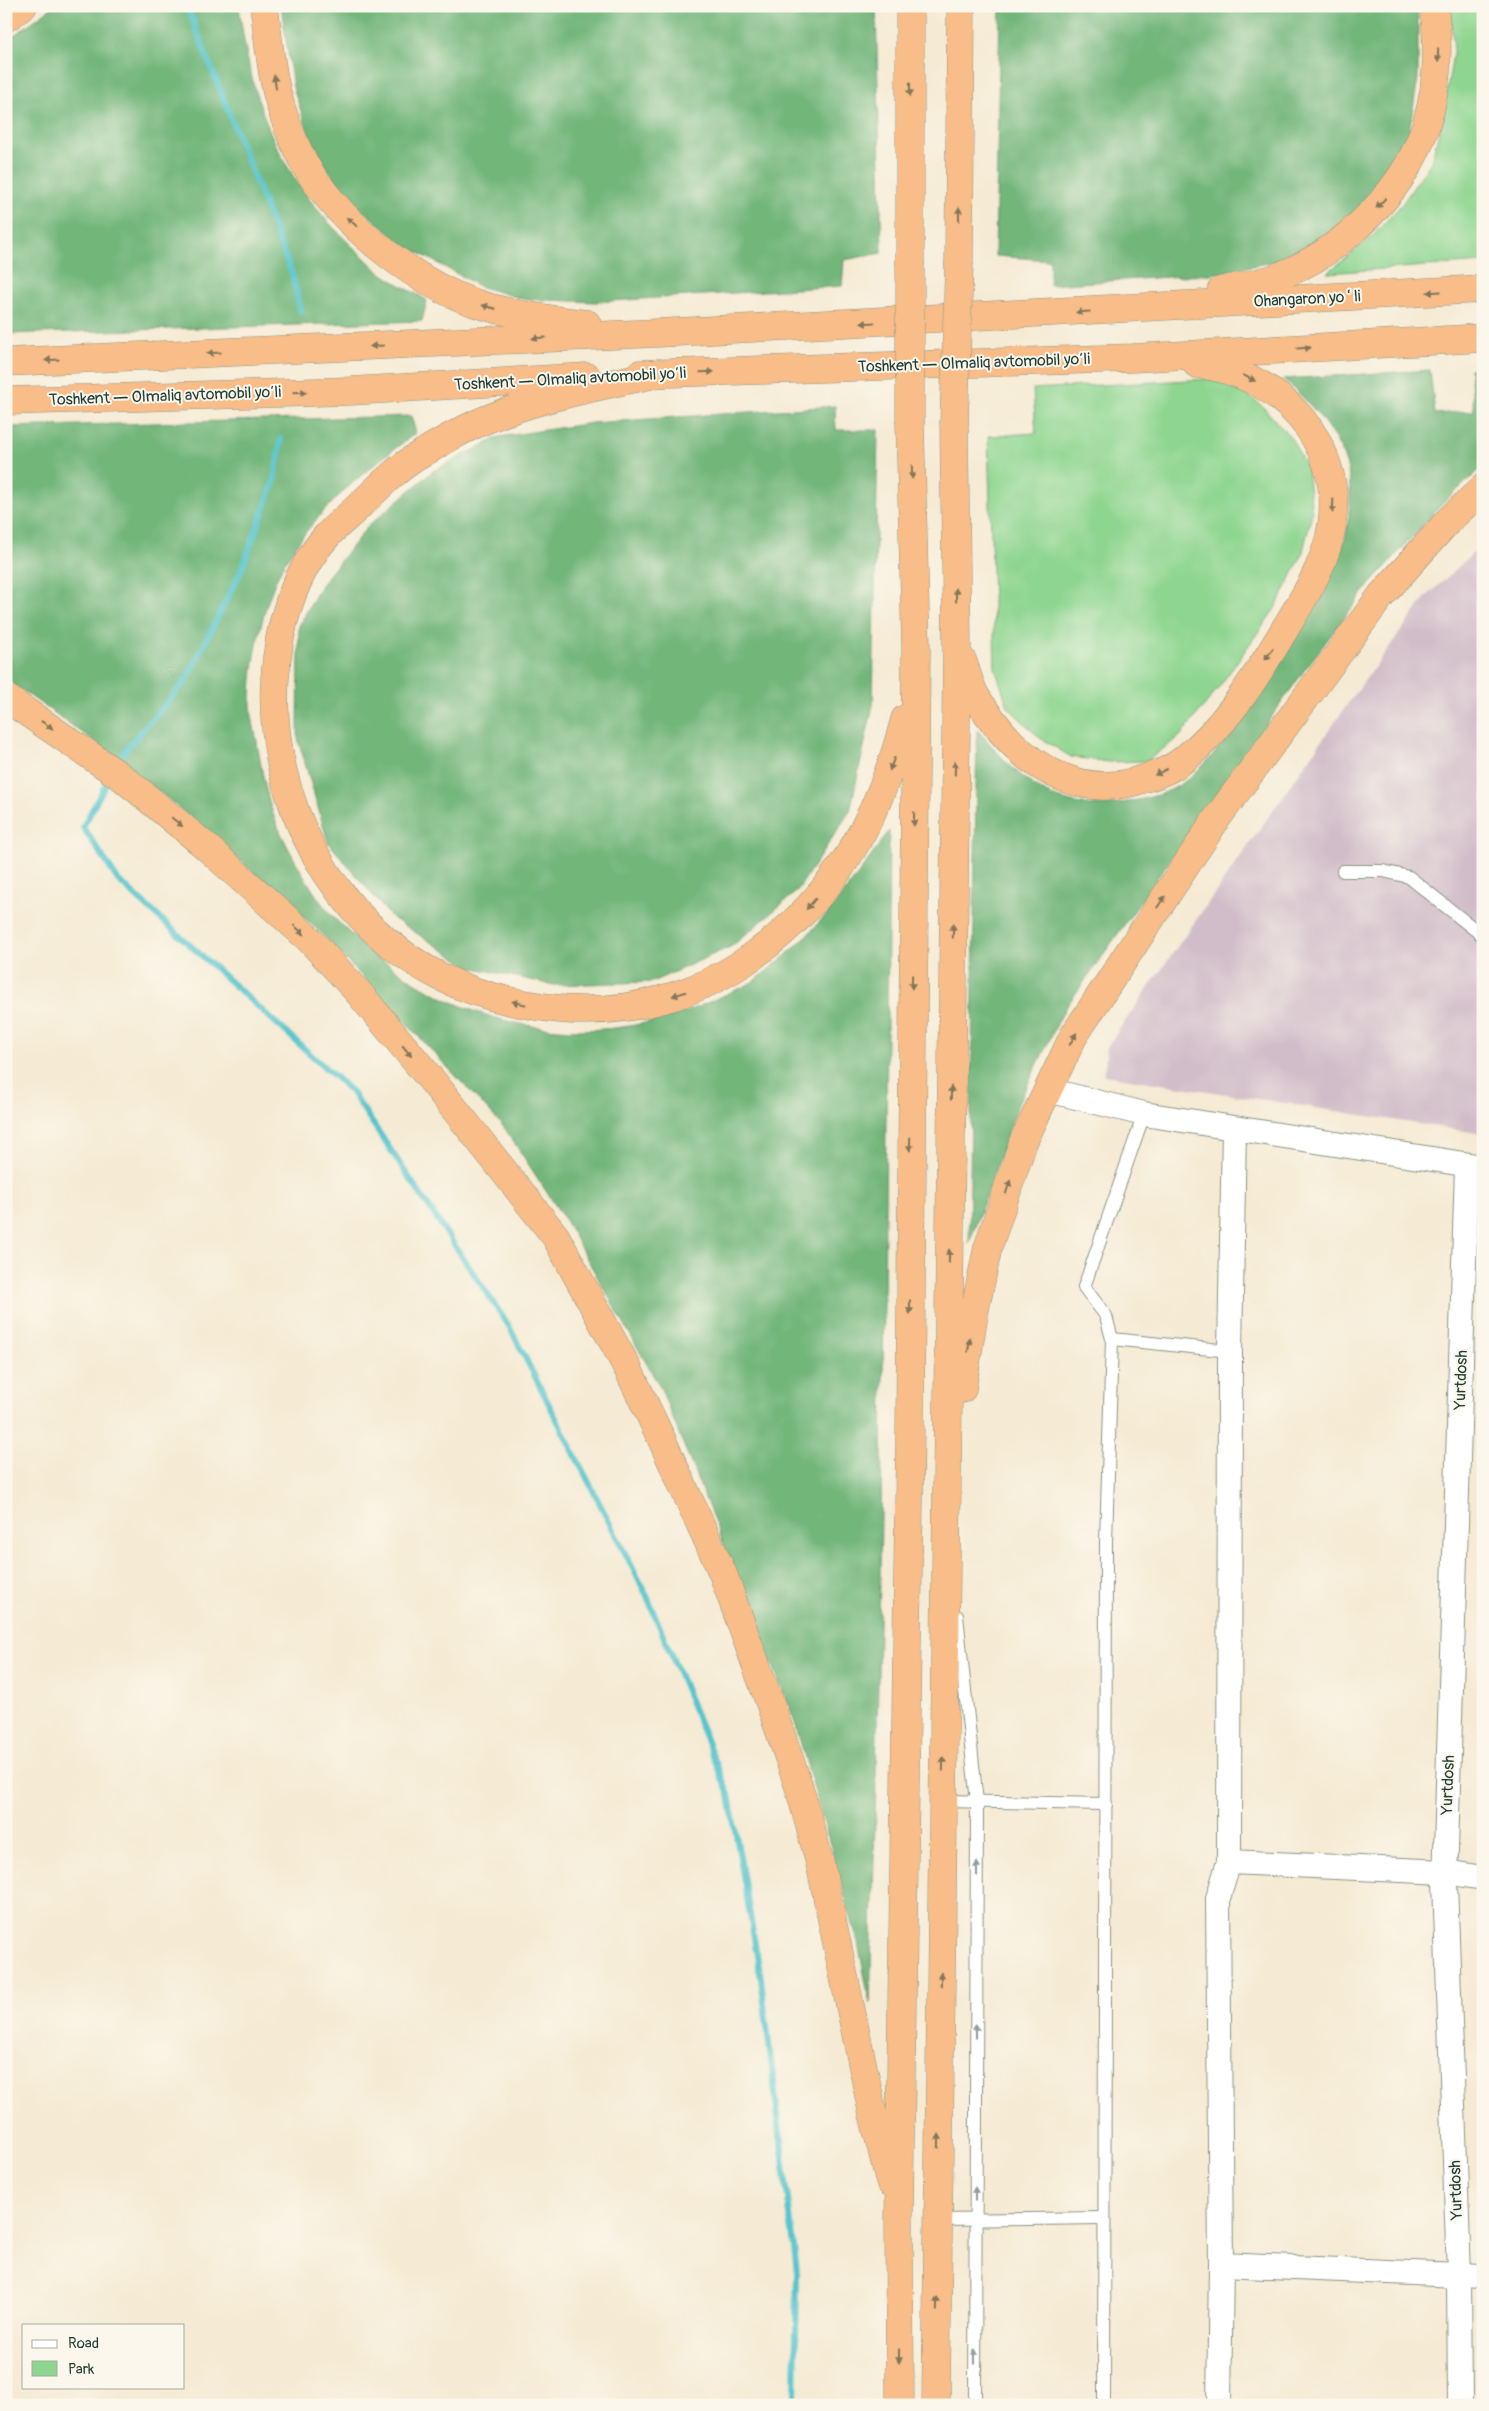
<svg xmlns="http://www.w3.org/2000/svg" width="1489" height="2411" font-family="Pangolin,sans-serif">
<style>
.industrial{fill:#d1bdc9}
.green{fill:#8ed590;stroke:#568962}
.forest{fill:#72b67a;stroke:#487a57}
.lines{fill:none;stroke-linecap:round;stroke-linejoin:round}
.stream{stroke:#58c5cd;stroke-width:6}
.lane-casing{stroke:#8a9484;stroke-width:14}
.street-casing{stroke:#8a9484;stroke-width:26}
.highway-casing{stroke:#8a9484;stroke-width:29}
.lane{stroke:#fff;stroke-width:12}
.street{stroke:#fff;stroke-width:24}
.highway{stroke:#f8bd89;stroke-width:28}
.highway-bridge-casing{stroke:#8a9484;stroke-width:29;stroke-linecap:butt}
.highway-bridge{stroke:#f8bd89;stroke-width:28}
.oneway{fill:#81775a}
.oneway2{fill:#8f9e9a}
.labels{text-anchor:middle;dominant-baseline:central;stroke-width:4;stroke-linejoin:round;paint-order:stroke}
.street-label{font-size:16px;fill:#1f3d34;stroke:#fbf7ec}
</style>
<rect width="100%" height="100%" fill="#fbf7ec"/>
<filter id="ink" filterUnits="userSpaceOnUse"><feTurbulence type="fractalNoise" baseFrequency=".02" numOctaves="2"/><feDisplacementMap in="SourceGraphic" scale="10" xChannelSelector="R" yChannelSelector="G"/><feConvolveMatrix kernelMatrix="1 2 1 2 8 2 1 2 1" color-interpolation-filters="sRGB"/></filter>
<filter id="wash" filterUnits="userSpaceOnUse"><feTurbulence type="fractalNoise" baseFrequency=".0096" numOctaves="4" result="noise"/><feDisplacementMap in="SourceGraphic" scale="20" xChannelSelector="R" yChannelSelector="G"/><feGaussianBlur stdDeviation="1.12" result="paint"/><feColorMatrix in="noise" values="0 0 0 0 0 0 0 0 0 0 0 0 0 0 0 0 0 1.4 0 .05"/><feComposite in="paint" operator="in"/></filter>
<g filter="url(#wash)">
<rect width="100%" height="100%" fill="#f5ead3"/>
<path class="industrial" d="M1483 544V1134L1104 1075 1107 1047 1349 702 1426 597Z"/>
<g class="green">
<path d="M1449 6H1483V262L1327 273 1370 239 1402 204 1431 162 1443 117 1454 48Z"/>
<path d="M1207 379 1237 387 1262 406 1291 438 1307 469 1312 513 1302 555 1276 607 1219 687 1180 736 1147 761 1109 762 1071 757 1040 738 1008 707 995 668 988 436 1036 433 1033 389Z"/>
</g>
<g class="forest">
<path d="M54 6H239C251 105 279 178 353 247 362 255 371 265 381 273 395 283 412 291 427 300L422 321 6 334V41Z"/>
<path d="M281 6H876L882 253 844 260 842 286 595 302 523 299 479 286 401 243 355 204 329 171 308 132 293 87Z"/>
<path d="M1000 6H1418V78L1408 139 1378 188 1333 234 1277 261 1212 274 1050 285V260L995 256Z"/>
<path d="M1483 368V467L1446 500 1370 584 1306 668 1064 1010 1019 1102 969 1244 977 729C997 752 1017 776 1043 791 1065 804 1096 808 1120 803 1140 800 1161 796 1178 786 1215 763 1253 703 1277 667 1302 630 1329 587 1343 544 1348 531 1350 503 1350 488 1350 445 1313 405 1283 379L1430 370 1435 414 1474 411 1470 369Z"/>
<path d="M835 406 836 430H878L873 705 850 811 797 891 732 946 652 982 554 985 470 967 391 917 328 842 298 739 299 626 321 585 368 526 433 471 499 437 592 423Z"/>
<path d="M411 416 416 433C365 470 319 507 285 562 264 597 250 664 251 705 251 717 255 730 257 742 261 766 265 790 273 814 280 836 306 881 320 901 337 924 361 943 383 960 482 1037 607 1052 720 997 731 992 743 988 754 981 762 976 770 968 778 962 823 925 856 878 889 831 885 1222 882 1613 870 2004L858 1942 793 1716 661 1389 565 1220 504 1127 320 932 208 832 117 757 6 679V427Z"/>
</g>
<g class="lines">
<g class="stream">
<path d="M187 6 292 274 301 312"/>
<path d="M116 765 126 749 185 682 241 571 274 482 281 439"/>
<path d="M110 776 83 827 118 880 351 1091 509 1326 647 1596 729 1795 761 1978 797 2272 795 2405"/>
</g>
</g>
</g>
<g filter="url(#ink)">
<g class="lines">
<defs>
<g id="lane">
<path d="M1343 871H1383L1409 877 1483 936"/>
<path d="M1112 1339 1230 1351"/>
<path d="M957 1616 977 1802 975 2405"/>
<path d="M943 1801 1106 1804"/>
<path d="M938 2220 1104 2218"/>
<path d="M1104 2405 1106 1542 1112 1339 1106 1316 1084 1287 1144 1114"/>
</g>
<g id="street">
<path d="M1048 1090 1144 1114 1483 1167"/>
<path d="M1229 1862 1445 1872 1483 1878"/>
<path d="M1221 2265 1483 2276"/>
<path d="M1219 2405 1221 2265 1218 1898 1229 1862 1230 1351 1234 1129"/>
<path d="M1460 2405 1459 2274 1445 1882 1467 1166"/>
</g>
<g id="highway">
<path d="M264 6C268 35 270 65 277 93 284 120 299 160 317 183 353 232 416 283 475 303 511 315 549 319 587 324"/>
<path d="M910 6V262"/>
<path d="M6 18 23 6"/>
<path d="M959 263 961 6"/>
<path d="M1221 291C1241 287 1261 283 1280 276 1309 264 1336 247 1359 225 1426 164 1445 95 1434 6"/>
<path d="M6 362 658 333 1483 289"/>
<path d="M659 373C602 386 544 396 490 418 467 427 444 440 423 453 398 467 379 487 359 506 348 517 335 526 326 537 293 574 278 629 275 678 267 799 332 923 443 978 479 996 519 1005 560 1009 628 1015 697 996 753 956 837 895 879 818 905 719"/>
<path d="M640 374 1133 358 1483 338"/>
<path d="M6 401 351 391 587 377"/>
<path d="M962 660C966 670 969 681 973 691 978 701 986 712 993 721 1029 769 1083 800 1143 779 1157 775 1172 769 1183 760 1223 729 1254 680 1280 637 1301 602 1327 564 1332 524 1344 441 1277 372 1197 364"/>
<path d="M6 698 123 778 202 843 309 939 359 993 434 1083 556 1237 628 1369 661 1438 723 1574 771 1706 799 1787 820 1863 872 2110 890 2182"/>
<path d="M962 1389 974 1314 988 1247 1024 1140 1073 1037 1217 818 1381 596 1448 521 1483 488"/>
<path d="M900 2405 899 2220 910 1429 916 648 910 423"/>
<path d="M936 2405 957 644 954 424"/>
</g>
</defs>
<use href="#lane" class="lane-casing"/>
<use href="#street" class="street-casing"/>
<use href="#highway" class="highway-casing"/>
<use href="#lane" class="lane"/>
<use href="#street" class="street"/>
<use href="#highway" class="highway"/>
<defs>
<g id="highway-bridge">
<path d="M910 262V423"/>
<path d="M954 424 959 263"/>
</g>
</defs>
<use href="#highway-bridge" class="highway-bridge-casing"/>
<use href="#highway-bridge" class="highway-bridge"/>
</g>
<defs><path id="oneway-solid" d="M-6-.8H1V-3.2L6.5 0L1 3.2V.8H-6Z" transform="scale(1.25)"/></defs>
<g class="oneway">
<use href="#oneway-solid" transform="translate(1438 55) rotate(91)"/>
<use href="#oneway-solid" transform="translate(275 82) rotate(-99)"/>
<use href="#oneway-solid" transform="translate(910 89) rotate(90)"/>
<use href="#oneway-solid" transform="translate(1381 203) rotate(134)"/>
<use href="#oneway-solid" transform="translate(959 214) rotate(-90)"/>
<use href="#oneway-solid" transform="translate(352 222) rotate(-139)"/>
<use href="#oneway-solid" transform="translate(1434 292) rotate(177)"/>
<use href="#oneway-solid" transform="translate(489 307) rotate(-165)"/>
<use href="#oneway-solid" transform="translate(1083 312) rotate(177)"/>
<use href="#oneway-solid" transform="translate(868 323) rotate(177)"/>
<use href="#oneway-solid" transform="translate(539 338) rotate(177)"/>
<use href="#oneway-solid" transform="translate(377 346) rotate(177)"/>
<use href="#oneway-solid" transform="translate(1304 348) rotate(-3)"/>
<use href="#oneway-solid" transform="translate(214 353) rotate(177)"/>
<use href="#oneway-solid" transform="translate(52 360) rotate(177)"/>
<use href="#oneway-solid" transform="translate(707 372) rotate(-2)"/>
<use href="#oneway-solid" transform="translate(1249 378) rotate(26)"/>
<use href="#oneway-solid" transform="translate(300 392) rotate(-2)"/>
<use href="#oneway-solid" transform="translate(912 472) rotate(89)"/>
<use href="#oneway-solid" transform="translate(1333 506) rotate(93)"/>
<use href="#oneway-solid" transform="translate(956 595) rotate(-91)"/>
<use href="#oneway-solid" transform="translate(1269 654) rotate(123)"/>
<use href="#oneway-solid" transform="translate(47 725) rotate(34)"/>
<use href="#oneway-solid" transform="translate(892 764) rotate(111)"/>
<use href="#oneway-solid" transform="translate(955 768) rotate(-89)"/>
<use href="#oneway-solid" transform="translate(1161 772) rotate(154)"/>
<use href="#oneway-solid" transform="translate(914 819) rotate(91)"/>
<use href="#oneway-solid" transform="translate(177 822) rotate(39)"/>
<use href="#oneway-solid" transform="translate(1161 902) rotate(-56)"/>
<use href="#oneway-solid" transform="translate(811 904) rotate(131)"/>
<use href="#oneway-solid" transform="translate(299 930) rotate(42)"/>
<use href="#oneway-solid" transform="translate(953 931) rotate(-89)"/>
<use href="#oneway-solid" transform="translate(912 982) rotate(91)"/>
<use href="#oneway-solid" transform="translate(679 994) rotate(163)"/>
<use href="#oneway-solid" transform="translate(519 1003) rotate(-167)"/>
<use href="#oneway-solid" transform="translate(1073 1039) rotate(-61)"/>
<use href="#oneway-solid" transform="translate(407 1051) rotate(50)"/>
<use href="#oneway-solid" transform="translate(951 1093) rotate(-89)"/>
<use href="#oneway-solid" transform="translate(910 1144) rotate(91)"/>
<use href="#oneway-solid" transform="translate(1008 1187) rotate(-72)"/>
<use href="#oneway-solid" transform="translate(949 1256) rotate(-89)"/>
<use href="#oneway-solid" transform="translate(910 1307) rotate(90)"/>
<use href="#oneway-solid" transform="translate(969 1345) rotate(-81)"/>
<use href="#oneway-solid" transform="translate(943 1764) rotate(-89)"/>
<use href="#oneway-solid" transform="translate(941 1979) rotate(-89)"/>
<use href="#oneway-solid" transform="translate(939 2141) rotate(-89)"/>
<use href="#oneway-solid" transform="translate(937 2304) rotate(-89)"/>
<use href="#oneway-solid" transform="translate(899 2356) rotate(90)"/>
</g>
<g class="oneway2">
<use href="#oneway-solid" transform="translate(977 1869) rotate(-90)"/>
<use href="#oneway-solid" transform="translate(976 2031) rotate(-90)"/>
<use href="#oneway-solid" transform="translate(975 2194) rotate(-90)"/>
<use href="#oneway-solid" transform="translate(975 2356) rotate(-90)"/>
</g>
</g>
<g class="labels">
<g class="street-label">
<text transform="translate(1307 299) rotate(-3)">Ohangaron yoʻli</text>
<text transform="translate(974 363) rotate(-2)">Toshkent — Olmaliq avtomobil yo‘li</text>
<text transform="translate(570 379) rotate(-3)">Toshkent — Olmaliq avtomobil yo‘li</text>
<text transform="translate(165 396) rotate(-2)">Toshkent — Olmaliq avtomobil yo‘li</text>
<text transform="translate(1461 1380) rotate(-88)">Yurtdosh</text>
<text transform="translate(1448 1785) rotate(-88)">Yurtdosh</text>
<text transform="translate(1456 2190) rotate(-92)">Yurtdosh</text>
</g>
</g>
<rect width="1489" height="2411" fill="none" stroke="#fbf7ec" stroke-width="25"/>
<rect x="22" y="2324" width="162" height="65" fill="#fbf7ec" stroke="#a3ada2"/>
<rect x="32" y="2340" width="25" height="8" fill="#ffffff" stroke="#a3ada2"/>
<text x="68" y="2348" font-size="15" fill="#1f3d34">Road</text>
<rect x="32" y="2361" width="25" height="15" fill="#8ed590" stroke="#a3ada2"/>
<text x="68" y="2374" font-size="15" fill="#1f3d34">Park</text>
</svg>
